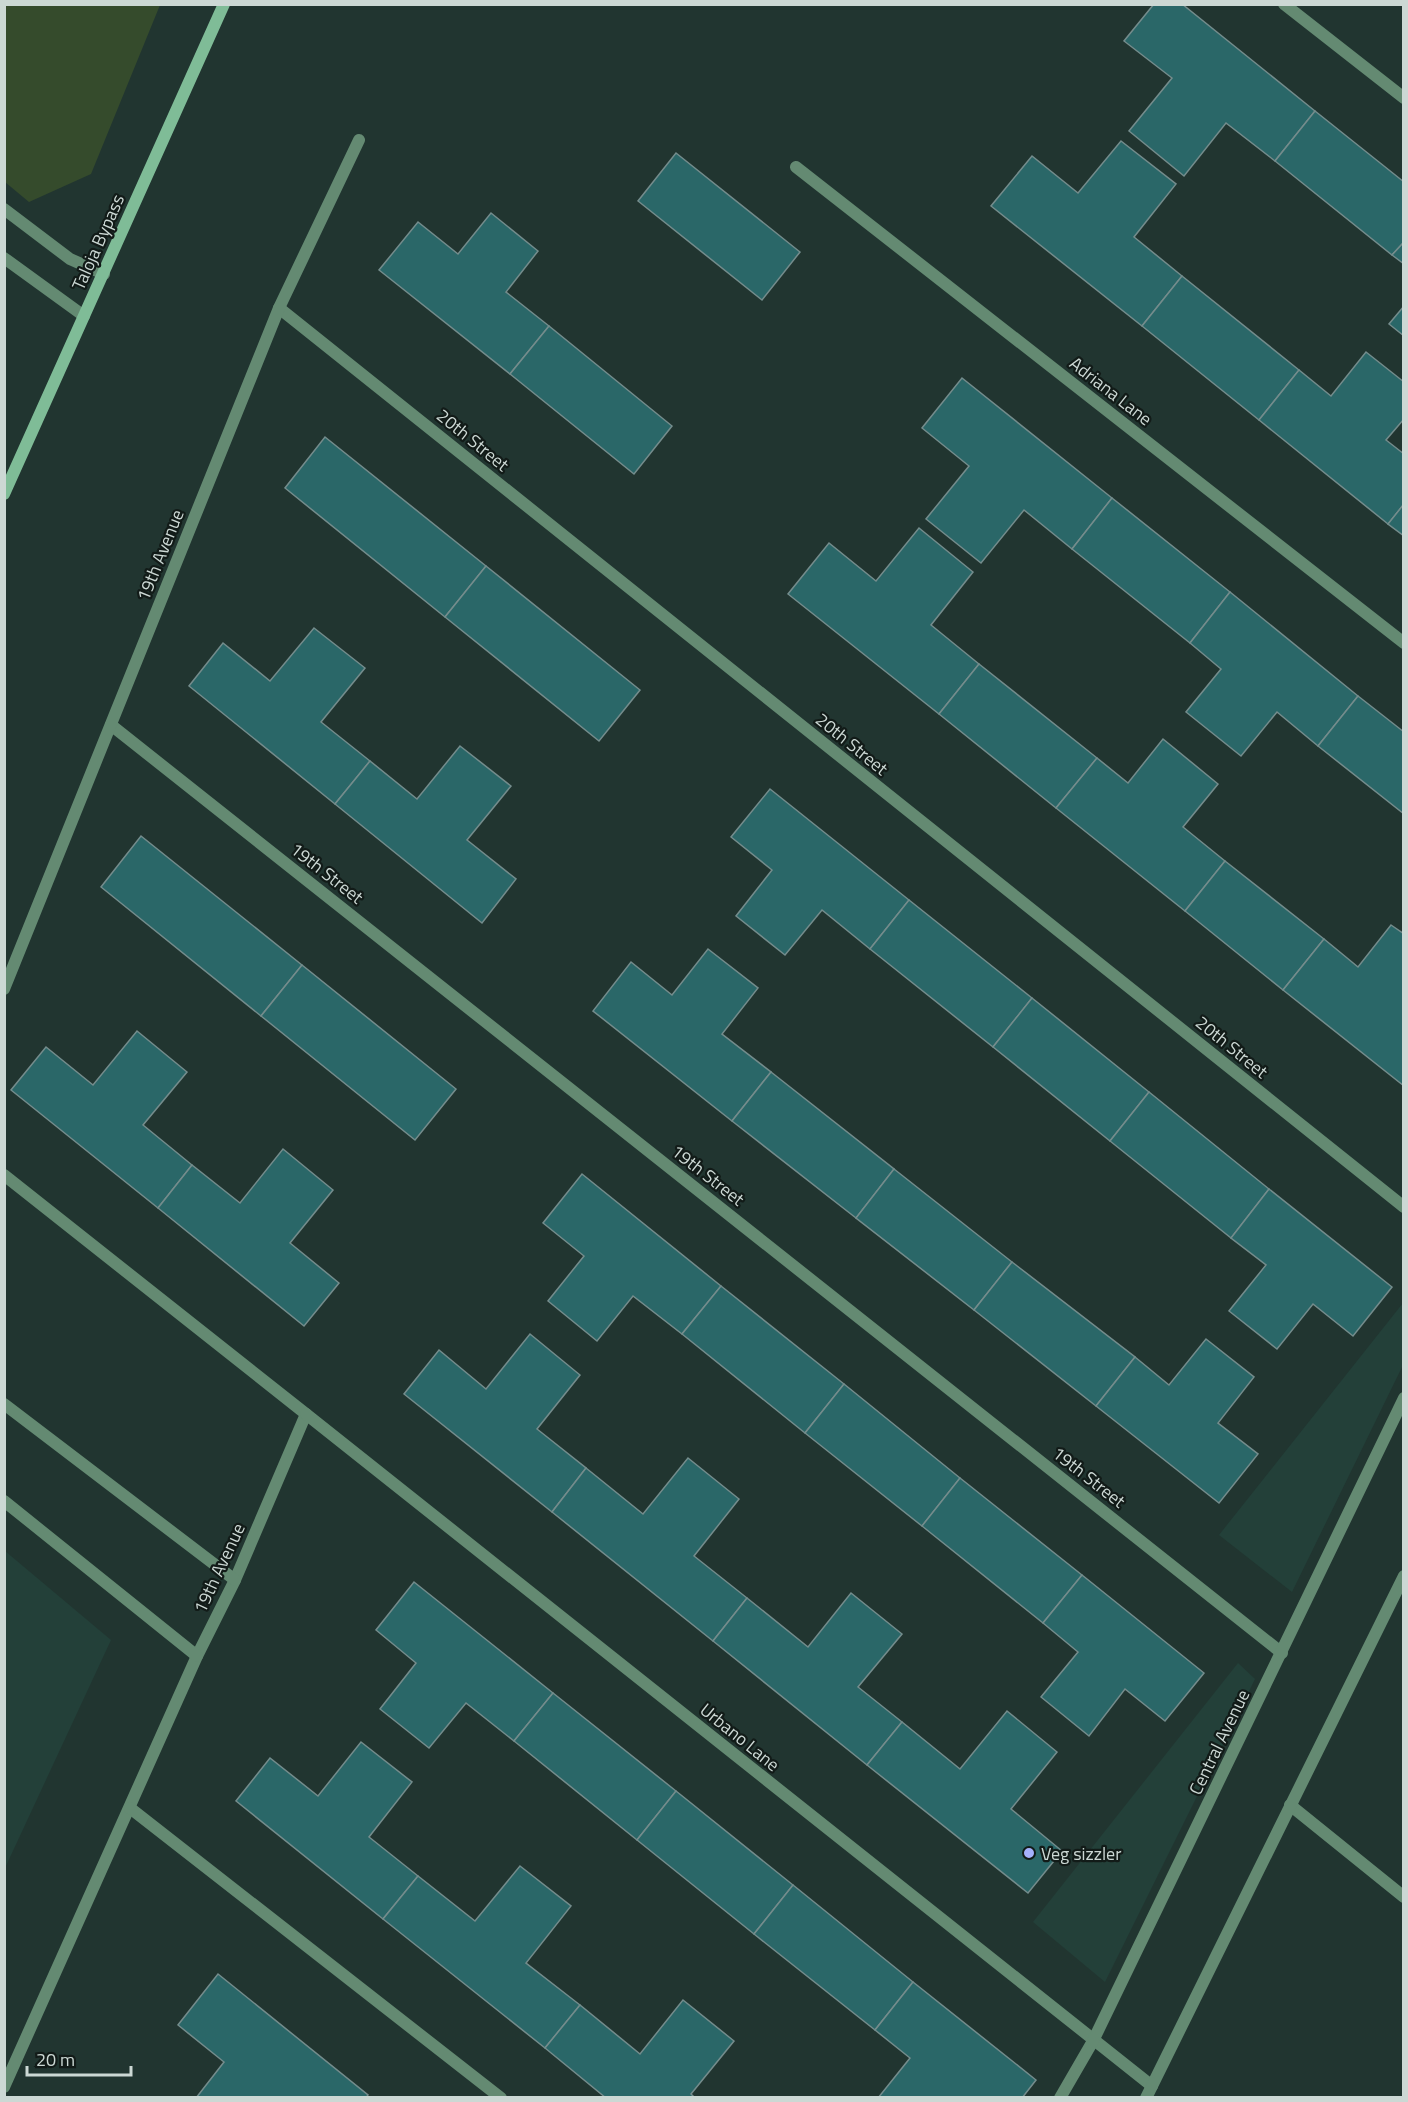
<svg xmlns="http://www.w3.org/2000/svg" width="1408" height="2102" font-family="'Titillium Web',sans-serif">
<style>
.built{fill:#234039}
.green{fill:#354b2c}
.building{fill:#2a6768;stroke:#748c8c;stroke-width:1.5}
.lines{fill:none;stroke-linecap:round;stroke-linejoin:round}
.lane{stroke:#648a72;stroke-width:12}
.street{stroke:#648a72;stroke-width:12}
.secondary{stroke:#7fbc97;stroke-width:12}
.poi-dot{fill:#a5b1fc;stroke:#121b18;stroke-width:2}
.labels{text-anchor:middle;dominant-baseline:central;stroke-width:4.5;stroke-linejoin:round;paint-order:stroke}
.street-label{font-size:18px;fill:#ccd8d4;stroke:#121b18}
.poi-label{font-size:18px;fill:#ccd8d4;stroke:#121b18;text-anchor:start}
</style>
<rect width="100%" height="100%" fill="#213530"/>
<g class="built">
<path d="M1403 1303V1365L1292 1592 1219 1535Z"/>
<path d="M5 1551 111 1640 5 1868Z"/>
<path d="M1238 1663 1255 1679 1105 1982 1033 1922Z"/>
</g>
<path class="green" d="M4 5H160L91 174 29 202 5 182Z"/>
<g class="building">
<path d="M1154 4H1182L1315 111 1275 161 1226 123 1184 176 1129 131 1172 78 1124 41Z"/>
<path d="M1315 111 1404 182V242L1392 255 1275 161Z"/>
<path d="M1121 141 1176 184 1134 237 1182 276 1142 326 991 206 1032 156 1078 193Z"/>
<path d="M676 153 800 252 762 300 638 201Z"/>
<path d="M491 213 538 251 506 292 549 326 510 374 379 270 418 222 458 254Z"/>
<path d="M1404 242V264L1392 255Z"/>
<path d="M1182 276 1299 370 1259 420 1142 326Z"/>
<path d="M1404 306V336L1389 324Z"/>
<path d="M549 326 672 426 634 474 510 374Z"/>
<path d="M1366 352 1404 382V419L1386 440 1404 454V504L1388 524 1259 420 1299 370 1331 396Z"/>
<path d="M962 378 1112 498 1072 549 1024 510 981 563 926 519 969 466 922 428Z"/>
<path d="M325 437 486 566 445 617 285 488Z"/>
<path d="M1112 498 1230 592 1190 643 1072 549Z"/>
<path d="M1404 504V536L1388 524Z"/>
<path d="M919 528 973 572 931 625 979 664 939 714 788 594 829 543 876 581Z"/>
<path d="M486 566 640 690 599 741 445 617Z"/>
<path d="M1230 592 1358 696 1318 746 1277 712 1241 756 1186 712 1221 669 1190 643Z"/>
<path d="M314 628 365 668 321 722 370 761 335 804 189 686 223 643 270 681Z"/>
<path d="M979 664 1097 758 1056 808 939 714Z"/>
<path d="M1358 696 1404 732V814L1318 746Z"/>
<path d="M1163 739 1218 784 1183 827 1225 861 1185 911 1056 808 1097 758 1128 783Z"/>
<path d="M460 746 511 786 467 840 516 879 482 923 335 804 370 761 417 799Z"/>
<path d="M770 789 909 900 870 949 822 910 785 955 736 916 772 870 731 837Z"/>
<path d="M141 836 302 965 261 1016 101 887Z"/>
<path d="M1225 861 1324 939 1283 990 1185 911Z"/>
<path d="M909 900 1032 998 993 1047 870 949Z"/>
<path d="M1391 925 1404 934V1086L1283 990 1324 939 1358 967Z"/>
<path d="M708 949 758 988 722 1034 771 1072 732 1121 593 1011 631 962 672 995Z"/>
<path d="M302 965 456 1089 415 1140 261 1016Z"/>
<path d="M1032 998 1149 1092 1110 1141 993 1047Z"/>
<path d="M137 1031 187 1072 143 1125 192 1165 158 1208 11 1090 46 1047 93 1085Z"/>
<path d="M771 1072 894 1169 856 1218 732 1121Z"/>
<path d="M1149 1092 1269 1189 1231 1238 1110 1141Z"/>
<path d="M283 1149 333 1190 290 1243 339 1283 304 1326 158 1208 192 1165 240 1203Z"/>
<path d="M894 1169 1012 1262 974 1310 856 1218Z"/>
<path d="M582 1174 721 1286 682 1334 633 1296 597 1341 548 1301 584 1256 543 1223Z"/>
<path d="M1269 1189 1392 1287 1353 1336 1313 1304 1277 1349 1229 1311 1266 1265 1231 1238Z"/>
<path d="M1012 1262 1135 1357 1096 1406 974 1310Z"/>
<path d="M721 1286 844 1384 805 1433 682 1334Z"/>
<path d="M530 1334 580 1375 537 1429 586 1468 552 1512 404 1394 439 1350 486 1389Z"/>
<path d="M1206 1339 1254 1377 1218 1423 1258 1454 1219 1503 1096 1406 1135 1357 1169 1385Z"/>
<path d="M844 1384 960 1478 922 1526 805 1433Z"/>
<path d="M688 1458 739 1499 694 1556 747 1598 713 1641 552 1512 586 1468 643 1514Z"/>
<path d="M960 1478 1082 1575 1043 1623 922 1526Z"/>
<path d="M1082 1575 1204 1673 1165 1721 1125 1689 1089 1736 1041 1697 1078 1652 1043 1623Z"/>
<path d="M414 1582 553 1693 514 1741 466 1703 429 1748 380 1709 416 1663 376 1630Z"/>
<path d="M851 1593 902 1634 858 1687 902 1722 867 1765 713 1641 747 1598 808 1647Z"/>
<path d="M553 1693 676 1791 637 1840 514 1741Z"/>
<path d="M1007 1711 1057 1752 1011 1809 1062 1851 1028 1893 867 1765 902 1722 960 1769Z"/>
<path d="M361 1742 412 1782 369 1837 418 1876 383 1919 236 1801 270 1758 318 1796Z"/>
<path d="M676 1791 793 1885 754 1934 637 1840Z"/>
<path d="M520 1866 571 1906 526 1963 580 2005 545 2048 383 1919 418 1876 475 1921Z"/>
<path d="M793 1885 913 1982 875 2030 754 1934Z"/>
<path d="M218 1974 368 2095 366 2098H196L224 2062 178 2025Z"/>
<path d="M913 1982 1036 2080 1022 2098H878L910 2058 875 2030Z"/>
<path d="M683 2000 734 2041 691 2094 695 2098H606L545 2048 580 2005 640 2054Z"/>
</g>
<g class="lines">
<g class="lane">
<path d="M4 209 70 259 104 274"/>
<path d="M4 258 84 316"/>
</g>
<g class="street">
<path d="M1284 4 1404 98"/>
<path d="M796 167 1404 643"/>
<path d="M279 308 1404 1207"/>
<path d="M111 725 1282 1653"/>
<path d="M4 989 279 308 359 140"/>
<path d="M4 1175 306 1414 235 1580 197 1656 4 2087"/>
<path d="M4 1404 235 1580"/>
<path d="M306 1414 1152 2086"/>
<path d="M4 1501 197 1656"/>
<path d="M1290 1805 1404 1897"/>
<path d="M130 1808 501 2098"/>
<path d="M1060 2098 1093 2041 1404 1398"/>
<path d="M1146 2098 1404 1576"/>
</g>
<path class="secondary" d="M4 494 224 4"/>
</g>
<circle class="poi-dot" cx="1029" cy="1853" r="6"/>
<g class="labels">
<g class="street-label">
<text transform="translate(98 242) rotate(-66)">Taloja Bypass</text>
<text transform="translate(1111 391) rotate(38)">Adriana Lane</text>
<text transform="translate(473 440) rotate(39)">20th Street</text>
<text transform="translate(160 555) rotate(-68)">19th Avenue</text>
<text transform="translate(852 744) rotate(39)">20th Street</text>
<text transform="translate(327 873) rotate(38)">19th Street</text>
<text transform="translate(1232 1047) rotate(39)">20th Street</text>
<text transform="translate(708 1175) rotate(38)">19th Street</text>
<text transform="translate(1089 1477) rotate(38)">19th Street</text>
<text transform="translate(219 1568) rotate(-65)">19th Avenue</text>
<text transform="translate(740 1737) rotate(39)">Urbano Lane</text>
<text transform="translate(1219 1742) rotate(-64)">Central Avenue</text>
</g>
<g class="poi-label">
<text x="1041" y="1853">Veg sizzler</text>
</g>
</g>
<rect width="1408" height="2102" fill="none" stroke="#ccd8d4" stroke-width="12"/>
<path d="M27 2066v9h104v-9" fill="none" stroke="#ccd8d4" stroke-width="3"/>
<text x="36" y="2066" font-size="18" fill="#ccd8d4" stroke="#121b18" stroke-width="4.5" paint-order="stroke">20 m</text>
</svg>
